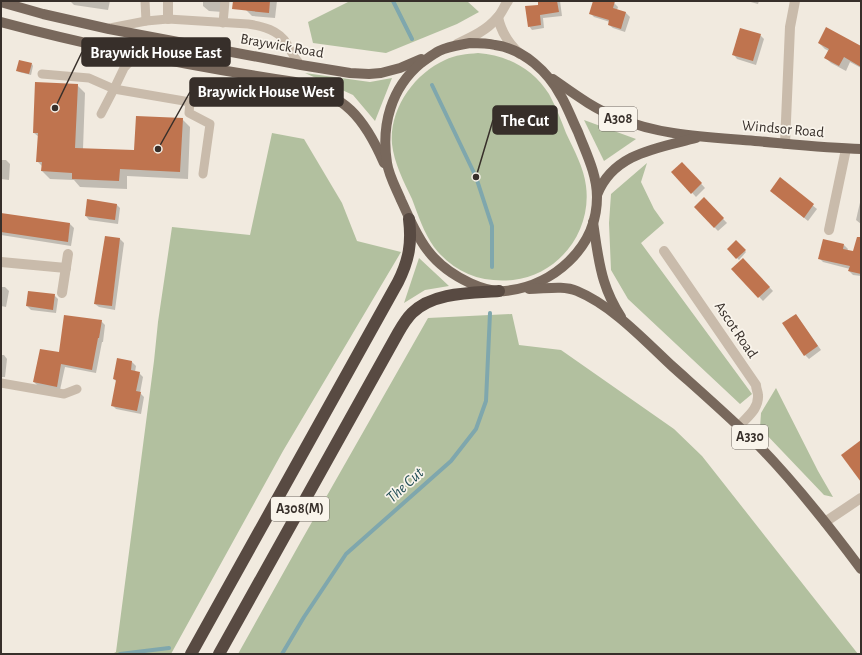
<svg xmlns="http://www.w3.org/2000/svg" width="862" height="655" font-family="'Alegreya Sans',sans-serif">
<style>
.green{fill:#b2c09f}
.shadow{fill:#0003}
.lines{fill:none;stroke-linecap:round;stroke-linejoin:round}
.stream{stroke:#7fa7ad;stroke-width:4}
.building{fill:#bf744f}
.lane{stroke:#c9bbab;stroke-width:9}
.street{stroke:#c9bbab;stroke-width:10}
.primary{stroke:#78685c;stroke-width:10}
.highway{stroke:#584a42;stroke-width:12}
.labels{text-anchor:middle;dominant-baseline:central;stroke-width:3.5;stroke-linejoin:round;paint-order:stroke}
.shield{fill:#f9f4eb;stroke:#716a64;stroke-width:1}
.shield-label{font-size:14px;font-weight:bold;fill:#372f2a}
.street-label{font-size:15px;fill:#372f2a;stroke:#f9f4eb}
.water-label{font-size:16px;font-style:italic;fill:#224e56;stroke:#f9f4eb}
.leader{fill:none;stroke:#372f2a;stroke-width:1.5}
.callout-dot{fill:#372f2a;stroke:#f9f4eb;stroke-width:1.5}
.callout{fill:#372f2a;stroke:#372f2a;stroke-width:1.5}
.callout-label{font-size:16px;text-anchor:middle;font-weight:bold;fill:#fff}
</style>
<rect width="100%" height="100%" fill="#f1eadf"/>
<g class="green">
<path d="M350 1H467L479 12 457 24 386 53 313 43 308 22Z"/>
<path d="M478 53C507 55 533 69 549 94 556 107 561 120 566 133 574 150 584 168 586 186 592 231 559 275 513 280 481 283 454 273 434 247 424 233 418 215 412 199 404 182 394 163 392 144 389 109 414 74 445 60 455 55 467 54 478 53Z"/>
<path d="M305 73 370 82 392 78 375 121 353 95Z"/>
<path d="M584 120 636 139 604 161Z"/>
<path d="M272 133 304 139 342 203 357 241 401 252 283 451 171 654H112L116 652 154 361 158 322 172 227 250 235Z"/>
<path d="M647 163 641 182 654 209 664 223 641 243 752 394 740 404 628 299 611 270 609 223 611 194Z"/>
<path d="M419 258 449 286 425 290 404 303Z"/>
<path d="M512 314 519 345 561 350 674 429 702 456 858 654H238L300 543 428 318Z"/>
<path d="M776 388 818 471 833 497 824 495 760 428 761 413Z"/>
</g>
<g class="shadow">
<path d="M70 1H110L108 10 74 5Z"/>
<path d="M203 1H224L223 12 209 11 203 6Z"/>
<path d="M247 1H277L275 18 252 16 246 10Z"/>
<path d="M539 1H560L562 16 543 18 544 28 532 30 529 26 539 6Z"/>
<path d="M594 1H607L614 3 618 7 617 10 626 13 630 17 625 32 613 28 609 25 610 22 594 17 590 13Z"/>
<path d="M747 1H759L758 4Z"/>
<path d="M760 35 764 39 756 65 737 59 734 55Z"/>
<path d="M819 43 861 47V68L850 62 846 71 831 63 825 57 829 51 825 49Z"/>
<path d="M32 64 33 66 31 75 19 72 17 70Z"/>
<path d="M77 85 85 93 83 149 135 152 182 119 190 127 188 179 127 176V189L80 187 74 180 50 179 42 171 43 167 37 161 39 137 34 133Z"/>
<path d="M1 160H6L10 164 9 180 1 179Z"/>
<path d="M682 163 705 188 696 197 673 172Z"/>
<path d="M780 179 817 209 808 221 771 191Z"/>
<path d="M861 198V224L856 220Z"/>
<path d="M704 199 727 223 718 231 695 207Z"/>
<path d="M88 201 117 205 120 208 118 224 89 220 86 216Z"/>
<path d="M1 214 70 224 74 228 71 246 1 235Z"/>
<path d="M106 237 120 239 124 243 115 310 99 307 95 304Z"/>
<path d="M736 241 746 252 739 260 728 249Z"/>
<path d="M844 245 848 249 847 251 861 254V276L853 275 849 271 850 269 823 262 819 258Z"/>
<path d="M743 259 773 291 763 301 733 269Z"/>
<path d="M1 287H5L9 291 6 307 1 306Z"/>
<path d="M54 295 58 299 56 313 31 310 27 306Z"/>
<path d="M796 315 799 319 821 350 809 359 805 355Z"/>
<path d="M101 321 105 325 103 342H102L96 373 65 367 60 390 38 386 34 382 60 354Z"/>
<path d="M1 355H4L7 359 5 377H1Z"/>
<path d="M118 359 132 362 136 366 135 372 139 373 143 377 140 393 144 397 141 414 116 409 112 405 117 382 114 379Z"/>
</g>
<g class="lines">
<g class="stream">
<path d="M393 1 412 39"/>
<path d="M432 85 476 177 492 226V267"/>
<path d="M120 654 169 648"/>
<path d="M282 654 304 617 346 554 451 461 476 429 486 401 490 313"/>
</g>
</g>
<g class="building">
<path d="M233 1H270L269 13 232 9Z"/>
<path d="M538 1H557L559 12 540 15 541 25 528 27 525 6 538 5Z"/>
<path d="M593 1H615L613 8 626 12 621 29 608 25 609 20 589 14Z"/>
<path d="M826 27 861 46V67L844 57 839 66 824 58 829 49 818 43Z"/>
<path d="M740 28 761 34 753 61 732 55Z"/>
<path d="M19 60 32 63 29 74 16 71Z"/>
<path d="M35 82 78 84 75 148 134 150 136 116 183 118 180 172 120 169 119 181 72 179V173L41 171 42 162H36L38 133H33Z"/>
<path d="M682 162 702 183 691 194 671 172Z"/>
<path d="M780 177 814 204 804 218 770 191Z"/>
<path d="M704 197 724 218 714 228 694 207Z"/>
<path d="M87 199 117 204 115 220 85 216Z"/>
<path d="M1 213 70 223 68 242 1 232Z"/>
<path d="M105 236 120 238 112 306 94 304Z"/>
<path d="M857 237H861V274L848 271 850 266 818 259 823 239 844 244 843 249 853 251Z"/>
<path d="M736 240 746 250 736 259 727 249Z"/>
<path d="M743 258 770 287 758 298 731 269Z"/>
<path d="M28 291 55 294 53 310 26 306Z"/>
<path d="M796 314 818 346 804 356 782 323Z"/>
<path d="M64 315 102 320 99 338H98L92 370 61 364 57 387 33 382 40 349 59 352Z"/>
<path d="M117 358 132 361 131 370 140 372 136 391 141 392 137 411 111 406 116 380 113 379Z"/>
<path d="M861 440V482L841 455Z"/>
</g>
<g class="lines">
<g class="lane">
<path d="M145 1 146 21"/>
<path d="M223 23 225 1"/>
<path d="M110 28 146 21 168 19 248 24C262 26 279 30 287 44 291 52 294 58 301 65"/>
<path d="M42 74 89 78 114 89 190 102 189 113 210 124 203 174"/>
<path d="M101 114 114 89 124 68 137 54"/>
<path d="M1 383 64 394 77 389"/>
</g>
<g class="street">
<path d="M498 17C501 32 509 44 520 54"/>
<path d="M168 19V1"/>
<path d="M457 44C472 37 487 30 497 18 502 13 504 6 508 1"/>
<path d="M785 144 790 27 795 1"/>
<path d="M829 230 846 149"/>
<path d="M664 251 756 385C756 389 758 392 758 395 759 409 747 417 739 426"/>
<path d="M1 262 66 268"/>
<path d="M62 293 68 254"/>
<path d="M825 522 861 498"/>
</g>
<g class="primary">
<path d="M1 2 43 14 109 29 301 65 350 73 369 74 381 73 400 68 421 59"/>
<path d="M1 22C98 48 196 67 295 82 345 95 364 117 384 163"/>
<path d="M470 43C479 43 487 43 495 45 524 49 548 72 561 96 568 108 572 120 578 132 586 153 597 174 597 197 597 248 553 286 505 291 494 292 481 288 470 283 429 264 419 240 401 200 396 188 389 176 387 163 381 125 391 88 421 63 427 59 433 54 439 51 449 46 460 45 470 43Z"/>
<path d="M553 79C573 93 594 109 618 118 661 136 709 137 755 141 790 144 826 148 861 149"/>
<path d="M597 195C613 153 658 148 696 138"/>
<path d="M593 222C596 242 598 262 604 281 608 294 614 306 621 317"/>
<path d="M529 289C545 289 563 285 577 291 613 306 644 340 672 366 701 392 731 418 759 446 796 484 829 526 861 569"/>
</g>
<g class="highway">
<path d="M191 654 398 282C409 260 412 243 409 219"/>
<path d="M219 654 398 333C402 326 406 319 412 313 433 292 471 293 499 291"/>
</g>
</g>
<g class="labels">
<g class="shield">
<rect x="599" y="107" width="38" height="24" rx="3"/>
<rect x="732" y="425" width="36" height="24" rx="3"/>
<rect x="271" y="497" width="58" height="24" rx="3"/>
</g>
<g class="shield-label">
<text x="618" y="119">A308</text>
<text x="750" y="437">A330</text>
<text x="300" y="509">A308(M)</text>
</g>
<g class="street-label">
<text transform="translate(282 46) rotate(10)">Braywick Road</text>
<text transform="translate(783 129) rotate(5)">Windsor Road</text>
<text transform="translate(736 330) rotate(56)">Ascot Road</text>
</g>
<g class="water-label">
<text transform="translate(405 485) rotate(-42)">The Cut</text>
</g>
</g>
<path class="leader" d="M55 108L82 52M158 149L190 92M476 177L493 120"/>
<g class="callout-dot">
<circle cx="55" cy="108" r="4"/>
<circle cx="158" cy="149" r="4"/>
<circle cx="476" cy="177" r="4"/>
</g>
<g class="callout">
<rect x="82" y="38" width="148" height="28" rx="4"/>
<rect x="190" y="78" width="153" height="28" rx="4"/>
<rect x="493" y="106" width="64" height="28" rx="4"/>
</g>
<g class="callout-label">
<text x="156" y="58">Braywick House East</text>
<text x="266" y="97">Braywick House West</text>
<text x="525" y="126">The Cut</text>
</g>
<rect width="862" height="655" fill="none" stroke="#372f2a" stroke-width="4"/>
</svg>
